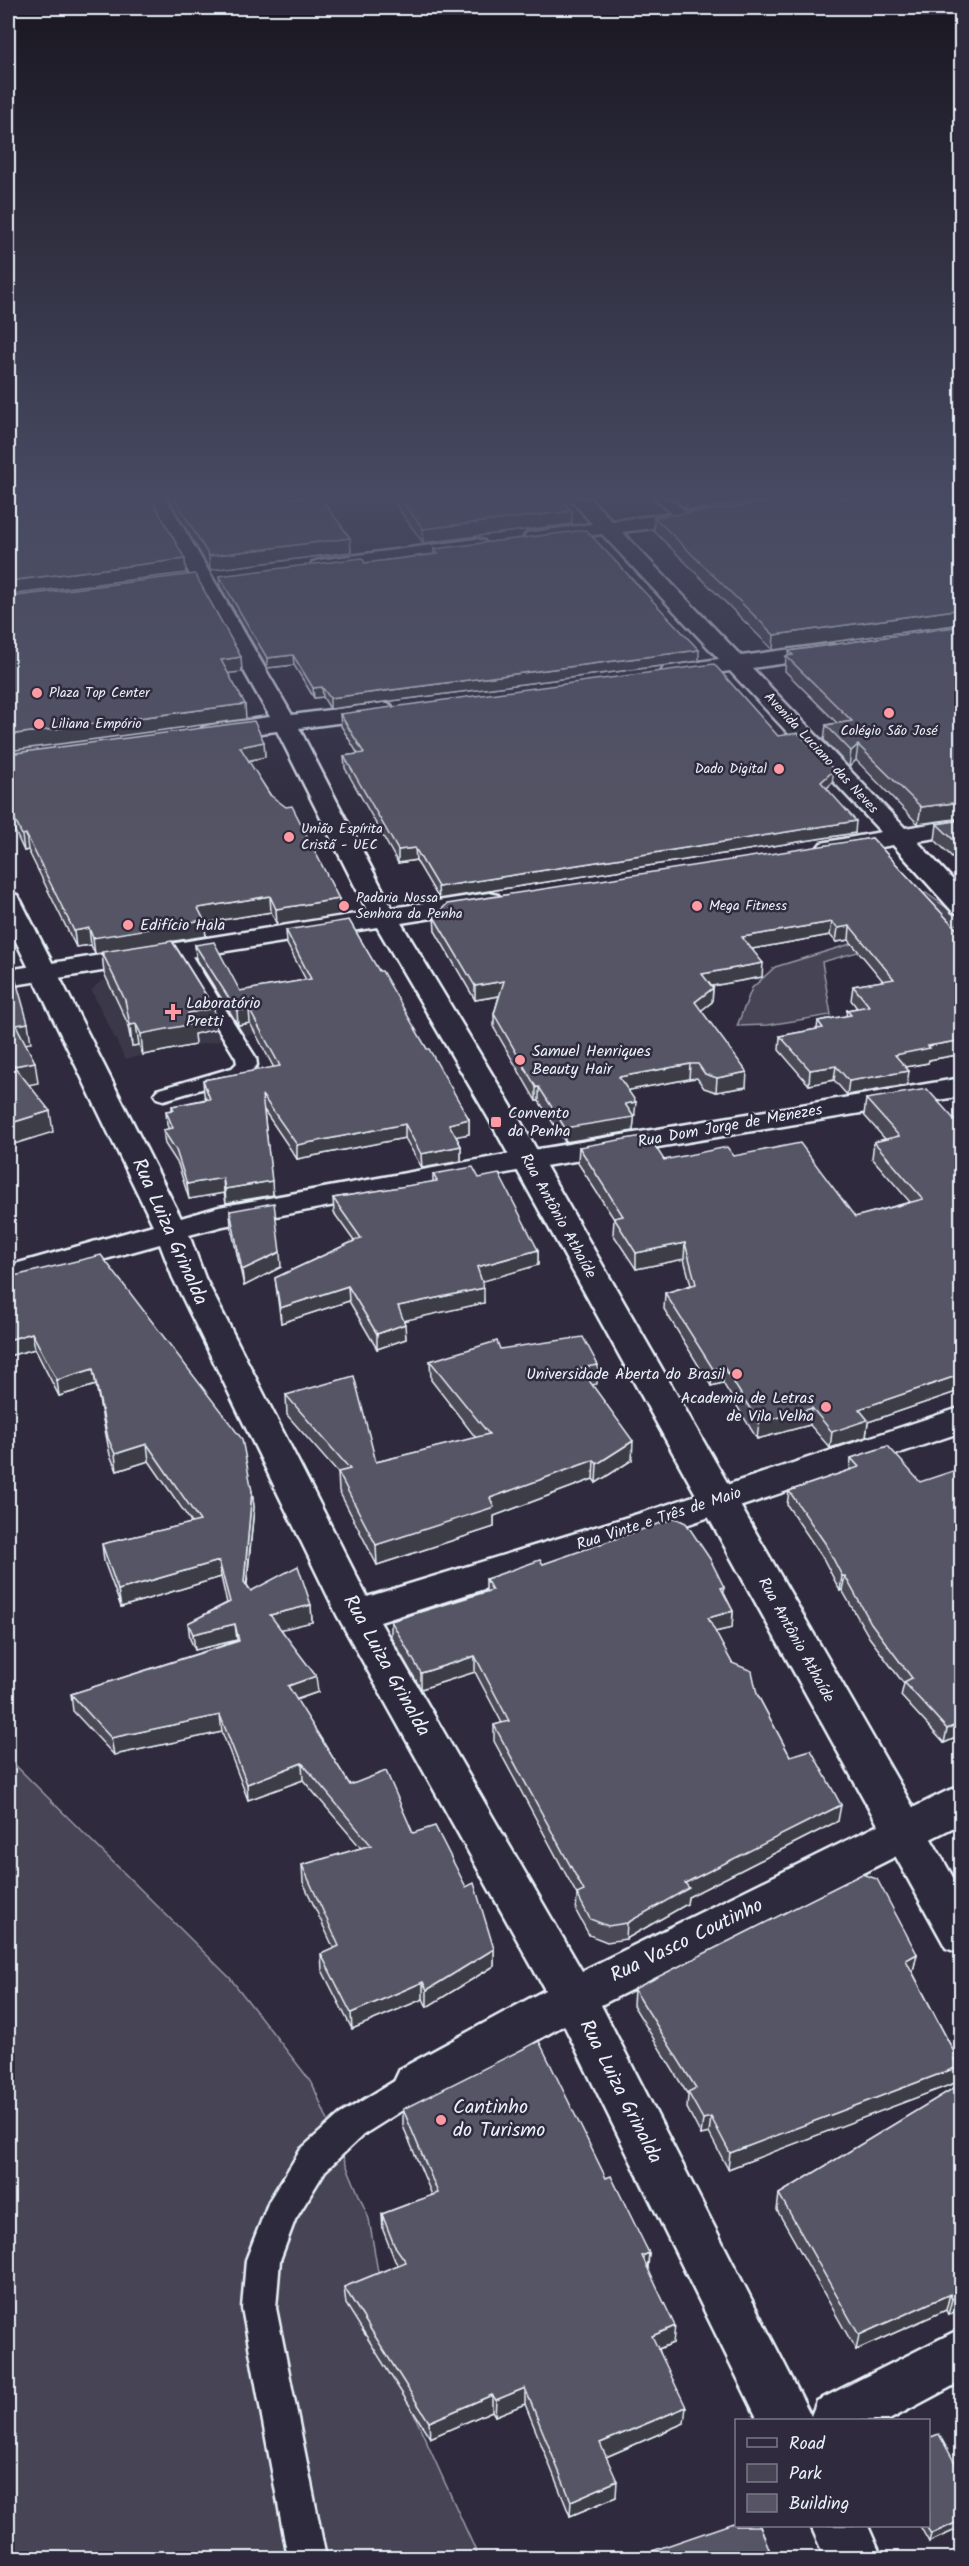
<svg xmlns="http://www.w3.org/2000/svg" width="969" height="2566" font-family="Kalam,sans-serif">
<style>
.built{fill:#3b3749}
.green{fill:#464455;stroke:#979aa6;stroke-width:1.5}
.lines{fill:none;stroke-linecap:round;stroke-linejoin:round}
.lane-casing{stroke:#e8f1f8;stroke-width:5}
.street-casing{stroke:#e8f1f8;stroke-width:5}
.secondary-casing{stroke:#e8f1f8;stroke-width:5}
.lane{fill:#2f2a3d;fill-rule:evenodd}
.street{fill:#2f2a3d;fill-rule:evenodd}
.secondary{fill:#2f2a3d;fill-rule:evenodd}
.wall{fill:#4b4957;stroke:#e8f1f8;stroke-width:1.5}
.shaded-wall{fill:#3d3c47;stroke:#e8f1f8;stroke-width:1.5}
.building{fill:#575565;stroke:#e8f1f8;stroke-width:1.5}
.poi-dot{fill:#ff9aa2;stroke:#2f2a3d;stroke-width:2}
.labels{text-anchor:middle;dominant-baseline:central;stroke-width:5;stroke-linejoin:round;paint-order:stroke}
.far-poi-label{font-size:14px;fill:#e8f1f8;stroke:#2f2a3d;text-anchor:start}
.far-street-label{font-size:14px;fill:#e8f1f8;stroke:#2f2a3d}
.poi-label{font-size:16px;fill:#e8f1f8;stroke:#2f2a3d;text-anchor:start}
.street-label{font-size:16px;fill:#e8f1f8;stroke:#2f2a3d}
.near-street-label{font-size:20px;fill:#e8f1f8;stroke:#2f2a3d}
.near-poi-label{font-size:20px;fill:#e8f1f8;stroke:#2f2a3d;text-anchor:start}
</style>
<rect width="100%" height="100%" fill="#2f2a3d"/>
<filter id="ink" filterUnits="userSpaceOnUse"><feTurbulence type="fractalNoise" baseFrequency=".0167" numOctaves="2"/><feDisplacementMap in="SourceGraphic" scale="12" xChannelSelector="R" yChannelSelector="G"/><feConvolveMatrix kernelMatrix="1 2 1 2 8 2 1 2 1" color-interpolation-filters="sRGB"/></filter>
<g filter="url(#ink)">
<path class="built" d="M219 962 256 1034 125 1059 91 990 101 981Z"/>
<g class="green">
<path d="M926 893 961 918V923L822 962 831 1015 768 1025 737 1026 752 988 775 967 913 925 891 900Z"/>
<path d="M8 1758 230 1978 312 2083 369 2219 395 2372 479 2558H8Z"/>
</g>
<g class="lines">
<defs>
<g id="lane">
<path d="M655 498H670L692 518 685 522 680 521Z"/>
<path d="M179 944 186 946 188 950 256 1058 257 1065 246 1076 164 1100 157 1098 154 1094 157 1090 232 1068 237 1063 236 1058 170 950 172 946Z"/>
<path d="M417 2070 428 2074 433 2084 428 2094 363 2135 325 2171 295 2220 280 2260 276 2308 326 2558H288L242 2308 246 2260 269 2201 301 2149 339 2115 406 2074Z"/>
</g>
<g id="street">
<path d="M8 893 17 895 21 901 181 1218 219 1207 527 1151 962 1078V1096L527 1169 223 1226 189 1235 205 1278 367 1597 654 1509 962 1407V1432L680 1527 380 1622 582 1971 947 1791 962 1786V1823L601 2005 811 2416 817 2401 962 2328V2381L889 2420H758L564 2025 434 2099 417 2105 400 2099 393 2084 400 2069 545 1990 337 1615 173 1278 160 1244 8 1286V1266L153 1225 8 925Z"/>
<path d="M811 2526H868L882 2558H825Z"/>
</g>
<g id="secondary">
<path d="M147 498H166L292 715 383 703 391 705 394 710 391 715 383 717 299 728 392 908 489 893 498 895 502 901 498 907 489 909 401 923 519 1119 962 1893V1954L946 1948 489 1119 377 927 8 986V970L368 912 277 731 211 739 203 737 199 732 203 727 211 725 270 717Z"/>
<path d="M570 498H590L612 521 700 510 707 512 710 516 707 520 700 522 622 532 741 656 829 644 837 646 840 651 837 656 752 668 905 828 962 819V834L917 841 962 890V914L953 912 893 845 830 856 821 853 817 848 821 843 881 832 730 671 672 679 664 677 661 672 664 667 719 659 602 534 534 543 527 541 524 537 527 533 592 524Z"/>
<path d="M477 539 484 541 487 545 484 549 320 572 313 570 310 566 313 562 320 560Z"/>
</g>
</defs>
<use href="#lane" class="lane-casing"/>
<use href="#street" class="street-casing"/>
<use href="#secondary" class="secondary-casing"/>
<use href="#lane" class="lane"/>
<use href="#street" class="street"/>
<use href="#secondary" class="secondary"/>
</g>
<g class="wall">
<path d="M168 498H321L350 538 351 552 210 570Z"/>
<path d="M391 498H560L572 524 423 543Z"/>
<path d="M673 498H783L687 510Z"/>
<path d="M962 498V624L773 650 654 531V517Z"/>
<path d="M434 549 699 661 330 709 323 697 314 698 294 665 267 668 220 586 219 576 365 563 434 554Z"/>
<path d="M962 626 918 824 856 760 849 767 824 740 826 725 837 723 785 671 786 656 789 655V651Z"/>
<path d="M340 714 778 736 832 783 827 788 855 833 439 899 416 860 398 863 345 768 344 756 358 754 341 726Z"/>
<path d="M264 742 265 757 248 761 339 899 340 915 277 925 271 912 204 923 206 936 173 942 214 1008 216 1029 194 1034 195 1045 143 1055 139 1045 132 1046 127 1022 104 973 102 953 95 954 91 945 76 947 28 850 24 851 8 816V754Z"/>
<path d="M962 820V867L935 840 937 824Z"/>
<path d="M872 838 962 935V1054L929 1060 928 1063 906 1067 907 1085 847 1095 834 1080 809 1085 779 1050 780 1036 817 1029 818 1021 846 1016 847 1010 857 1008 851 1000 853 986 883 981 849 940 836 942 830 935 752 949 762 977 711 986 713 988 712 1002 701 1010 746 1087 716 1092 704 1088 697 1078 689 1079 628 1090 635 1116 634 1117 633 1131 565 1142 539 1101H536L494 1028V1014L499 996 475 1000 435 931 434 917Z"/>
<path d="M286 930 379 971 427 1049 469 1119V1134L456 1136 461 1146V1161L422 1168 405 1138 297 1159 264 1110 273 1195 226 1203 224 1193 189 1199 178 1164 165 1144 163 1130 169 1129 167 1125 166 1111 172 1110V1106L206 1099 204 1094 203 1080 274 1068 250 1023 238 1025 196 958 195 945 240 991 306 980 287 944Z"/>
<path d="M866 1099 962 1128V1390L868 1422 866 1437 830 1448 810 1425 757 1439 723 1383 711 1386 664 1309 665 1293 691 1285 684 1259 636 1269 613 1234 614 1219 578 1163 579 1147 664 1160 734 1156 855 1217 910 1202 872 1158 874 1142 885 1139 864 1115Z"/>
<path d="M433 1174 479 1178 538 1250V1265L482 1281 484 1303 404 1320 406 1339 377 1349 349 1301 281 1323 275 1278 354 1241 334 1213 333 1198 433 1182Z"/>
<path d="M230 1211 281 1267 244 1286 231 1227Z"/>
<path d="M10 1277 252 1491 254 1507 247 1585 251 1591 311 1605 312 1622 281 1629 318 1692 296 1700 350 1785 413 1833 494 1949V1966L427 2007 423 1999 352 2029 322 1970 321 1954 334 1949 303 1882 302 1865 361 1848 303 1780 248 1800 222 1732 114 1755 73 1711 71 1694 237 1641V1640L195 1650 190 1639 188 1623 227 1603 221 1577 121 1607 104 1561 102 1544 192 1523 149 1461 117 1471 110 1455 96 1385 59 1396 35 1349 8 1356V1290L12 1288Z"/>
<path d="M500 1349 598 1365 597 1384 592 1385 632 1460 596 1483 593 1479 494 1516V1527L377 1565 339 1491 338 1473 287 1415 286 1395 376 1462 476 1438 431 1380 430 1361Z"/>
<path d="M888 1446 962 1735 944 1743 901 1696 904 1684 869 1637 842 1590 840 1591 823 1558 787 1505 789 1491 850 1470 851 1458Z"/>
<path d="M543 1564 724 1587V1593L733 1611 732 1628 715 1632 732 1663 757 1694 790 1756 838 1821 688 1897 687 1904 626 1939 607 1942 589 1935 576 1911 577 1895 494 1741V1725L502 1723 475 1672 421 1689 391 1637V1621L486 1591V1579Z"/>
<path d="M917 1954 913 1971H912L957 2058 956 2063 958 2067 955 2083 728 2169 709 2133 701 2135 687 2108 688 2095 633 2005 634 1989Z"/>
<path d="M962 2083V2308L948 2315 946 2310 856 2350 777 2210 779 2194Z"/>
<path d="M403 2109 606 2178 649 2253 648 2268 673 2343 659 2349 684 2423 606 2457 616 2497 570 2516 525 2404 495 2416 492 2411 430 2438 346 2304 344 2287 398 2265 395 2261 383 2230 382 2214 432 2195 403 2126Z"/>
<path d="M962 2476V2527L929 2542 920 2526H928Z"/>
</g>
<g class="shaded-wall">
<path d="M687 498H783L687 510Z"/>
<path d="M572 511V524L423 543V529Z"/>
<path d="M350 538 351 552 210 570 209 556Z"/>
<path d="M185 559 186 573 8 595V581Z"/>
<path d="M962 609V624L773 650 774 635Z"/>
<path d="M699 650V661L330 709V698Z"/>
<path d="M293 655 294 665 267 668V658Z"/>
<path d="M241 657 242 672 222 674 221 660Z"/>
<path d="M322 687 323 697 314 698 313 688Z"/>
<path d="M245 704 246 719 8 751V753V735Z"/>
<path d="M264 742 265 757 241 762 240 747Z"/>
<path d="M858 745 856 760 849 767 851 751Z"/>
<path d="M834 770 832 783 820 794 821 782Z"/>
<path d="M962 802V818L918 824 921 807Z"/>
<path d="M856 821 855 833 439 899 438 887Z"/>
<path d="M26 834 28 850 24 851 22 835Z"/>
<path d="M415 848 416 860 398 863V850Z"/>
<path d="M270 896 271 912 204 923 206 936 95 954 93 938 198 908Z"/>
<path d="M339 899 340 915 277 925 276 909Z"/>
<path d="M832 922 830 935 741 951 742 937Z"/>
<path d="M850 926 849 940 836 942 838 928Z"/>
<path d="M89 928 91 945 76 947 74 931Z"/>
<path d="M763 963 762 977 701 988 702 974Z"/>
<path d="M504 981V995L475 1000V986Z"/>
<path d="M713 988 712 1002 694 1016 695 1002Z"/>
<path d="M214 1008 216 1029 194 1034 195 1045 143 1055 141 1034 188 1013Z"/>
<path d="M249 1009 250 1023 238 1025 237 1011Z"/>
<path d="M28 1023 31 1043 19 1045 16 1025Z"/>
<path d="M136 1024 139 1045 132 1046 130 1025Z"/>
<path d="M962 1040V1054L929 1060 928 1063 893 1069 895 1055 928 1046Z"/>
<path d="M35 1062 38 1083 18 1087 14 1066Z"/>
<path d="M690 1064 689 1079 619 1092V1077Z"/>
<path d="M836 1066 834 1080 809 1085 810 1070Z"/>
<path d="M909 1071 907 1085 847 1095 849 1081Z"/>
<path d="M747 1072 746 1087 716 1092 717 1078Z"/>
<rect x="536" y="1087" width="3" height="14"/>
<path d="M636 1102 633 1131 565 1142V1128L625 1104Z"/>
<path d="M50 1111 53 1132 8 1146V1124Z"/>
<path d="M469 1119V1134L449 1138V1124Z"/>
<path d="M405 1124V1138L297 1159V1145Z"/>
<path d="M461 1146V1161L422 1168 421 1154Z"/>
<path d="M223 1178 224 1193 189 1199 187 1184Z"/>
<path d="M272 1181 273 1195 226 1203 225 1189Z"/>
<path d="M685 1243 684 1259 636 1269V1253Z"/>
<path d="M538 1250V1265L477 1283V1267Z"/>
<path d="M280 1252 281 1267 244 1286 242 1270Z"/>
<path d="M348 1286 349 1301 281 1323 280 1308Z"/>
<path d="M484 1288V1303L398 1322V1306Z"/>
<path d="M405 1324 406 1339 377 1349V1334Z"/>
<path d="M32 1333 35 1349 8 1356V1340Z"/>
<path d="M724 1367 723 1383 711 1386 713 1369Z"/>
<path d="M93 1369 96 1385 59 1396 57 1380Z"/>
<path d="M962 1374V1390L868 1422 866 1437 830 1448 832 1432 859 1409Z"/>
<path d="M812 1408 810 1425 757 1439 759 1423Z"/>
<path d="M633 1441 632 1460 596 1483 597 1464Z"/>
<path d="M147 1444 149 1461 117 1471 115 1454Z"/>
<path d="M594 1460 593 1479 494 1516V1527L377 1565 376 1545 490 1498Z"/>
<path d="M252 1491 254 1507 245 1598 244 1582Z"/>
<path d="M219 1561 221 1577 121 1607 118 1590Z"/>
<path d="M842 1576H845L842 1590 840 1591Z"/>
<path d="M311 1605 312 1622 271 1632 270 1615Z"/>
<path d="M733 1611 732 1628 706 1634 708 1618Z"/>
<path d="M235 1624 237 1640 195 1650 193 1634Z"/>
<path d="M475 1656V1672L421 1689V1673Z"/>
<path d="M316 1676 318 1692 289 1702 288 1686Z"/>
<path d="M220 1715 222 1732 114 1755 111 1738Z"/>
<path d="M962 1722V1735L944 1743 947 1729Z"/>
<path d="M302 1763 303 1780 248 1800 247 1784Z"/>
<path d="M841 1805 838 1821 688 1897 687 1904 626 1939 627 1923 685 1883Z"/>
<path d="M494 1949V1966L427 2007V1990Z"/>
<path d="M917 1954 913 1971 903 1977 906 1960Z"/>
<path d="M423 1982V1999L352 2029 351 2013Z"/>
<path d="M958 2067 955 2083 728 2169 730 2153Z"/>
<path d="M711 2117 709 2133 701 2135 703 2119Z"/>
<path d="M649 2253 647 2270 642 2256Z"/>
<path d="M950 2294 946 2310 856 2350 859 2335Z"/>
<path d="M962 2294V2308L948 2315 952 2299Z"/>
<path d="M675 2326 673 2343 651 2352 652 2336Z"/>
<path d="M525 2388V2404L495 2416 496 2400Z"/>
<path d="M492 2395V2411L430 2438 429 2422Z"/>
<path d="M686 2407 684 2423 599 2460 600 2443Z"/>
<path d="M617 2481 616 2497 570 2516 571 2501Z"/>
<path d="M962 2520V2527L929 2542 931 2534Z"/>
<path d="M770 2551 769 2559H747Z"/>
</g>
<g class="building">
<path d="M8 498H151L185 559 8 581Z"/>
<path d="M174 498H321L350 538 209 556Z"/>
<path d="M400 498H560L572 511 423 529Z"/>
<path d="M803 498H962V609L774 635 654 517Z"/>
<path d="M586 530 699 650 330 698 322 687 313 688 293 655 267 658 219 576 362 558 365 563 438 554 434 549Z"/>
<path d="M195 574 241 657 221 660 245 704 8 735V597Z"/>
<path d="M962 626V802L921 807 858 745 851 751 826 725 852 721 786 656 793 655 789 651Z"/>
<path d="M714 664 778 736 798 733 834 770 821 782 856 821 438 887 415 848 398 850 344 756 364 753 340 714Z"/>
<path d="M254 721 264 742 240 747 270 795 286 807 292 806 339 899 276 909 270 896 198 908 204 920 93 938 89 928 74 931 26 834 22 835 8 805V754Z"/>
<path d="M962 820V848L937 824Z"/>
<path d="M872 838 962 935V1040L928 1046 930 1048 895 1055 909 1071 849 1081 836 1066 810 1070 780 1036 823 1028 818 1021 851 1015 847 1010 869 1006 853 986 894 979 850 926 838 928 832 922 742 937 763 963 702 974 713 988 695 1002 747 1072 717 1078 705 1074 698 1064H690L619 1077 636 1102 625 1104 634 1117 565 1128 539 1087H536L494 1014 504 981 475 986 434 917 447 904Z"/>
<path d="M349 920 379 971H382L427 1049H429L469 1119 449 1124 461 1146 421 1154 405 1124 297 1145 262 1095 272 1181 225 1189 223 1178 187 1184 176 1150 163 1130 173 1128 166 1111 174 1110 172 1106 210 1099 203 1080 280 1066 249 1009 237 1011 195 945 214 942 240 991 311 979 286 930Z"/>
<path d="M172 941 214 1008 188 1013 193 1024 141 1034 136 1024 130 1025 125 1000 102 952Z"/>
<path d="M15 977 28 1023 16 1025 35 1062 14 1066 50 1111 8 1124V978Z"/>
<path d="M927 1089 962 1128V1374L859 1409 868 1420 832 1432 812 1408 759 1423 724 1367 713 1369 665 1293 696 1284 685 1243 636 1253 614 1218 623 1216 579 1147 648 1135 664 1160 727 1147 734 1156 800 1143 855 1217 923 1199 874 1142 899 1136 866 1099Z"/>
<path d="M473 1167 479 1178 499 1174 538 1250 477 1267 484 1288 398 1306 405 1324 377 1334 348 1286 280 1308 275 1278 361 1238 333 1198 437 1181 433 1174Z"/>
<path d="M274 1203 280 1252 242 1270 230 1211Z"/>
<path d="M101 1255 242 1439 252 1491 244 1582 251 1591 298 1566 311 1605 270 1615 316 1676 288 1686 350 1785 386 1771 413 1833 435 1826 466 1887 474 1883 494 1949 427 1990 423 1982 351 2013 321 1954 339 1946 302 1865 371 1845 302 1763 247 1784 220 1715 111 1738 71 1694 239 1641 235 1624 193 1634 188 1623 230 1602 219 1561 118 1590 102 1544 200 1521 147 1444 115 1454 108 1438 93 1369 57 1380 32 1333 8 1340V1290L15 1288 10 1277Z"/>
<path d="M583 1337 598 1365 580 1368 633 1441 597 1464 594 1460 490 1498 494 1507 376 1545 338 1472 350 1469 286 1395 354 1376 376 1462 489 1434 430 1361 497 1341 500 1349Z"/>
<path d="M888 1446 920 1482 962 1468V1722L947 1729 904 1682 912 1678 871 1623 845 1576H842L825 1543 789 1491 859 1467 851 1458Z"/>
<path d="M675 1518 686 1523 710 1559 724 1587 721 1588 733 1611 708 1618 732 1663 752 1671 757 1694 790 1756 811 1750 841 1805 685 1883 689 1888 627 1923 608 1926 590 1919 577 1894 584 1891 494 1725 509 1721 475 1656 421 1673 391 1621 492 1590 486 1579 540 1560 543 1564Z"/>
<path d="M862 1874 877 1879 917 1954 906 1960 957 2058 954 2059 958 2067 730 2153 711 2117 703 2119 688 2092 696 2088 634 1989Z"/>
<path d="M539 2041 606 2178 611 2176 649 2253 642 2256 675 2326 652 2336 686 2407 600 2443 617 2481 571 2501 525 2388 496 2400 492 2395 429 2422 344 2287 406 2262 394 2245 382 2214 438 2193 403 2109Z"/>
<path d="M962 2083V2294L952 2299 950 2294 859 2335 779 2194Z"/>
<path d="M939 2434 962 2476V2520L931 2534 926 2526H928V2438Z"/>
<path d="M736 2522V2526H760L770 2551 747 2559H629Z"/>
</g>
</g>
<linearGradient id="sky" x2="0" y2="1"><stop stop-color="#1a1722"/><stop offset="0.58" stop-color="#474a62"/><stop offset="1" stop-color="#474a62" stop-opacity="0"/></linearGradient>
<rect width="969" height="857" fill="url(#sky)"/>
<g class="poi-dot">
<circle cx="37" cy="693" r="6"/>
<circle cx="889" cy="713" r="6"/>
<circle cx="39" cy="724" r="6"/>
<circle cx="779" cy="769" r="6"/>
<circle cx="289" cy="837" r="6"/>
<circle cx="344" cy="906" r="6"/>
<circle cx="697" cy="906" r="6"/>
<circle cx="128" cy="925" r="6"/>
<path d="M170 1003h6v6h6v6h-6v6h-6v-6h-6v-6h6z"/>
<circle cx="520" cy="1060" r="6"/>
<rect x="490" y="1116" width="12" height="12" rx="3"/>
<circle cx="737" cy="1374" r="6"/>
<circle cx="826" cy="1407" r="6"/>
<circle cx="441" cy="2120" r="6"/>
</g>
<g class="labels">
<g class="far-poi-label">
<text x="49" y="693">Plaza Top Center</text>
<text x="51" y="724">Liliana Empório</text>
<text x="889" y="731" text-anchor="middle">Colégio São José</text>
<text x="767" y="769" text-anchor="end">Dado Digital</text>
<text x="301" y="829">União Espírita<tspan x="301" dy="16">Cristã - UEC</tspan></text>
<text x="356" y="898">Padaria Nossa<tspan x="356" dy="16">Senhora da Penha</tspan></text>
<text x="709" y="906">Mega Fitness</text>
</g>
<g class="far-street-label">
<text transform="translate(821 753) rotate(47)">Avenida Luciano das Neves</text>
</g>
<g class="poi-label">
<text x="140" y="925">Edifício Hala</text>
<text x="186" y="1003">Laboratório<tspan x="186" dy="18">Pretti</tspan></text>
<text x="532" y="1051">Samuel Henriques<tspan x="532" dy="18">Beauty Hair</tspan></text>
<text x="508" y="1113">Convento<tspan x="508" dy="18">da Penha</tspan></text>
<text x="725" y="1374" text-anchor="end">Universidade Aberta do Brasil</text>
<text x="814" y="1398" text-anchor="end">Academia de Letras<tspan x="814" dy="18">de Vila Velha</tspan></text>
</g>
<g class="street-label">
<text transform="translate(730 1126) rotate(-10)">Rua Dom Jorge de Menezes</text>
<text transform="translate(558 1216) rotate(61)">Rua Antônio Athaíde</text>
<text transform="translate(659 1519) rotate(-18)">Rua Vinte e Três de Maio</text>
<text transform="translate(796 1640) rotate(61)">Rua Antônio Athaíde</text>
</g>
<g class="near-street-label">
<text transform="translate(169 1232) rotate(66)">Rua Luiza Grinalda</text>
<text transform="translate(386 1666) rotate(61)">Rua Luiza Grinalda</text>
<text transform="translate(687 1941) rotate(-26)">Rua Vasco Coutinho</text>
<text transform="translate(620 2092) rotate(63)">Rua Luiza Grinalda</text>
</g>
<g class="near-poi-label">
<text x="453" y="2108">Cantinho<tspan x="453" dy="23">do Turismo</tspan></text>
</g>
</g>
<rect width="969" height="2566" fill="none" stroke="#2f2a3d" stroke-width="30"/>
<rect x="15" y="15" width="939" height="2536" fill="none" stroke="#e8f1f8" stroke-width="2" filter="url(#ink)"/>
<rect x="735" y="2419" width="195" height="108" fill="#2f2a3d" stroke="#797a88" stroke-width="1.5"/>
<rect x="747" y="2438" width="30" height="9" fill="#2f2a3d" stroke="#797a88" stroke-width="1.5"/>
<text x="789" y="2449" font-size="18" fill="#e8f1f8">Road</text>
<rect x="747" y="2464" width="30" height="18" fill="#464455" stroke="#797a88" stroke-width="1.5"/>
<text x="789" y="2479" font-size="18" fill="#e8f1f8">Park</text>
<rect x="747" y="2494" width="30" height="18" fill="#575565" stroke="#797a88" stroke-width="1.5"/>
<text x="789" y="2509" font-size="18" fill="#e8f1f8">Building</text>
</svg>
